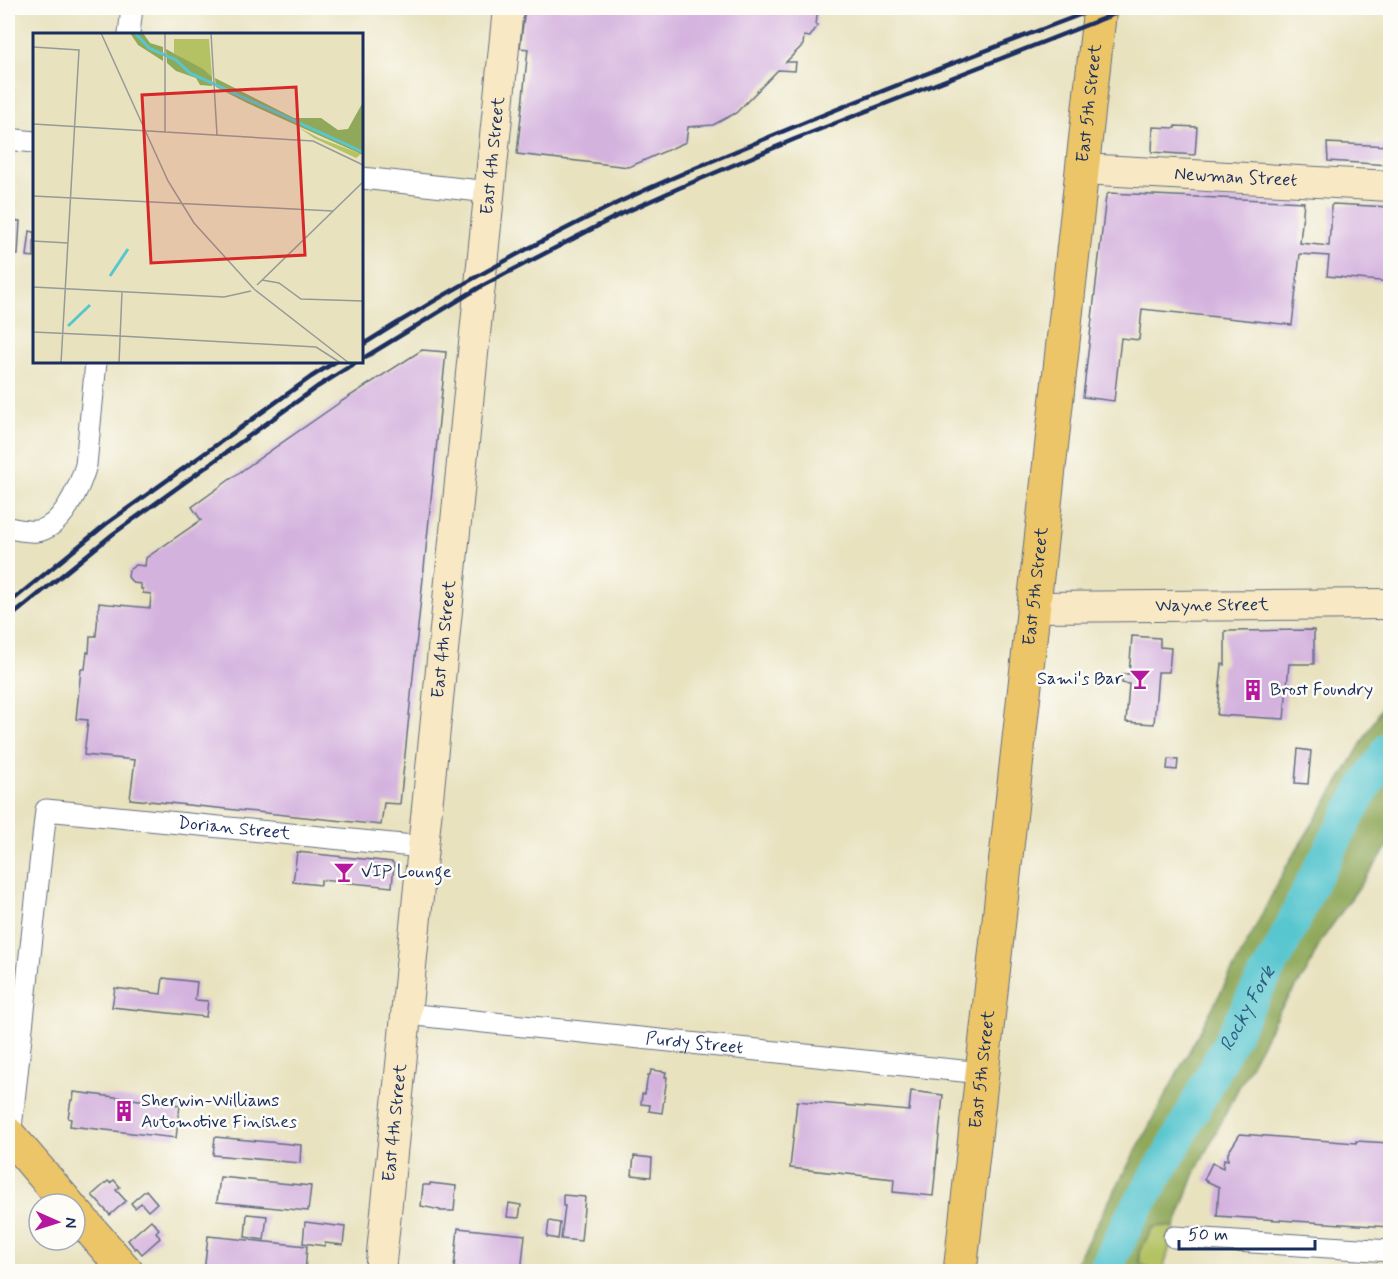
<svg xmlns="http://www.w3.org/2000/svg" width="1398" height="1279" font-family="Mynerve,sans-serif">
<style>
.green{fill:#b4c264;stroke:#687861;stroke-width:1.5}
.forest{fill:#8fa85a;stroke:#556c5c;stroke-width:1.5}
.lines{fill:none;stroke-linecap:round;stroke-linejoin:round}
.river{stroke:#58c6cf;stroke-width:33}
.building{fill:#d4b2de}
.street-casing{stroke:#636e80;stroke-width:23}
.secondary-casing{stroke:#636e80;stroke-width:32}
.primary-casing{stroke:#636e80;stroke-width:35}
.street{stroke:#fff;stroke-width:21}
.secondary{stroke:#f8e8c3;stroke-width:30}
.primary{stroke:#edc569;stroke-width:33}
.rail{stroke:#1b2f5e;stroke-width:4.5}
.labels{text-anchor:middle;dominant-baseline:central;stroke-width:5;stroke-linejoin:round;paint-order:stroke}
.street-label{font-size:18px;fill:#1b2f5e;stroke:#fdfcf7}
.poi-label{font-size:18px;fill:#1b2f5e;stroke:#fdfcf7;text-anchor:start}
.water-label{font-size:20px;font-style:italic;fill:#2d5c80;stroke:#fdfcf7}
.inset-river{fill:none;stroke:#58c6cf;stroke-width:3}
.inset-road{fill:none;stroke:#969a98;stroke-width:1.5}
.view{fill:#d62828;fill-opacity:0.15;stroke:#d62828;stroke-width:3}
.inset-edge{fill:none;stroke:#1b2f5e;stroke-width:3}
</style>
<rect width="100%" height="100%" fill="#fdfcf7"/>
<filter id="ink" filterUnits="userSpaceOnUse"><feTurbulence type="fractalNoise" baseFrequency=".0167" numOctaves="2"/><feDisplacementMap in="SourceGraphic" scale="12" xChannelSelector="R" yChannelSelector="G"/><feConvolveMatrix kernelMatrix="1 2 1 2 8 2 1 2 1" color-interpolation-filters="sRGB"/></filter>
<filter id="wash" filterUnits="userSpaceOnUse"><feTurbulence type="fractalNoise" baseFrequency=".008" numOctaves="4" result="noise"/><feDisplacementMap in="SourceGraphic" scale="24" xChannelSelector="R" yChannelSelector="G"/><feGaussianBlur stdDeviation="1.35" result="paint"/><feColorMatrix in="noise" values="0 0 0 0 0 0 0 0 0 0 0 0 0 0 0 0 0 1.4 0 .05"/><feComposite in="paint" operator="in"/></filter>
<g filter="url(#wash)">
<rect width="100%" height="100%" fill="#e8e2bf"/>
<path class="green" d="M1164 1226 1175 1227 1163 1271 1149 1269 1140 1263 1139 1252 1153 1227Z"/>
<path class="forest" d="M1390 693V843L1321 941 1306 973 1280 1010 1254 1058 1195 1173 1175 1227 1164 1226 1153 1227 1139 1252 1140 1263 1149 1269 1159 1271 1071 1272 1253 932 1287 865 1345 772Z"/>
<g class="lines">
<path class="river" id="s1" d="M1104 1272 1129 1221 1173 1148 1253 997 1280 950 1314 878 1365 786 1390 747"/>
</g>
<g id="blocks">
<g class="building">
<path d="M525 8H818L816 25H818L810 37 804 36 803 45 786 62H796L795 71 778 70 736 113 713 125 688 127 686 142 629 167 517 154 528 49 520 48Z"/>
<path d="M8 90 14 91 10 130 8 129Z"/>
<path d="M1175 126 1197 127 1195 155 1152 152 1153 127 1175 128Z"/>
<path d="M1327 143 1390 146V165L1328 161Z"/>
<path d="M1109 193 1304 202 1300 243 1329 246 1330 230 1331 229V206L1333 204 1390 207V282L1327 276 1329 256 1300 254 1292 325 1142 309 1139 340 1121 338 1114 401 1083 397 1106 196Z"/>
<path d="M8 220 20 221 18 255 8 254Z"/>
<path d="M30 231 34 232V257L27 256Z"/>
<path d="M422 350 446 352 400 804 384 803 381 825 130 799 135 760 84 755 88 720 76 719 81 669H85L87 652 89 653 90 636H96L99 603 150 608 151 594 143 593V589H141V584L133 583 128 577 129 570 136 565 145 566 146 558 201 520 192 507 247 467 342 401Z"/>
<path d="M1314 630V664H1289L1284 719 1217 715 1222 664 1225 665V631Z"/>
<path d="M1132 636 1160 638V647L1171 648 1169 672H1158L1154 724 1126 722 1129 684 1122 683 1123 674H1129Z"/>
<path d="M1298 749 1311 751 1308 784 1295 783Z"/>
<path d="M1168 759 1178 760 1177 770 1167 769Z"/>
<path d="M297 852 392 862 394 864 392 887 321 880V885L293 882Z"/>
<path d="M163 978 197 982 195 1000 208 1001 206 1017 112 1007 115 988 161 994Z"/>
<path d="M651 1070 666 1072 665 1077H667L662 1113 649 1111 650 1105 641 1104 642 1094H645L648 1075H650Z"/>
<path d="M911 1091 943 1095 933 1196 893 1192 894 1179 790 1168 797 1101 909 1111Z"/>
<path d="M74 1092 180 1105 176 1138 70 1126 71 1119 68 1118 71 1100H73Z"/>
<path d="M1240 1134 1356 1143V1141L1390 1143V1227L1217 1216 1219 1187 1204 1180 1212 1163 1223 1168 1224 1159 1228 1160V1153Z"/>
<path d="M215 1137 301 1145 300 1163 213 1155Z"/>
<path d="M634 1156 652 1158 651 1177 632 1175Z"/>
<path d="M220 1177 311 1186 308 1211 217 1202Z"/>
<path d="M114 1180 120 1187 116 1190 126 1201 110 1215 92 1195 108 1181 110 1183Z"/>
<path d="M430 1183 456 1186 454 1211H440V1210L421 1206 423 1185H430Z"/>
<path d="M146 1190 157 1203 148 1211 141 1203 135 1208 131 1203Z"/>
<path d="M563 1195 585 1197 581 1241 561 1239 565 1206H563Z"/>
<path d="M509 1203 521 1205 519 1218 507 1217Z"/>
<path d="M247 1214 267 1216 264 1240 245 1237Z"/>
<path d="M151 1220 159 1229 156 1232 160 1238 142 1254 137 1248 135 1249 128 1240Z"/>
<path d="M549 1221 560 1223 558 1239 547 1237Z"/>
<path d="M305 1222 345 1227 343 1245 325 1243V1246L303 1243Z"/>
<path d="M458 1228 525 1235 521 1272H488L454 1268Z"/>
<path d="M208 1236 307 1246 305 1272H204Z"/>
</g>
</g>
</g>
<g filter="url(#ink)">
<use href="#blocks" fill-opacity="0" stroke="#636e80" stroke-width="1.5"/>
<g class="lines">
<defs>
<g id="street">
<path d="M129 34 132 8"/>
<path d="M8 139 34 142"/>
<path d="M362 178 489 192"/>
<path d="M8 528C16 529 27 532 36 531 62 529 80 486 86 465L96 362"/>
<path id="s2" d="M406 1014 982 1073"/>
<path id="s3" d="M10 1137 46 810 423 847"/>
<path d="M1174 1237 1390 1251"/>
</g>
<g id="secondary">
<path id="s4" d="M1082 169 1390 186"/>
<path id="s5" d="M1034 607 1390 604"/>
<path id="s6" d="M380 1272 508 8"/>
</g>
<g id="primary">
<path d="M8 1134 68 1204"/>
<path d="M75 1212 127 1272"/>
<path id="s7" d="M960 1272 1100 8"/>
</g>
</defs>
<use href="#street" class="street-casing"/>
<use href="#secondary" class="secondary-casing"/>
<use href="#primary" class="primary-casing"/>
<use href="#street" class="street"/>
<use href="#secondary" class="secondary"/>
<use href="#primary" class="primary"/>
<g class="rail">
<path d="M362 345C442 294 526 248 611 206 656 184 702 165 748 146 864 97 981 52 1098 8"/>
<path d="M362 359 480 287 617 216 679 188 795 139 1130 8"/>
<path d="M8 604 106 524 311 377 335 362"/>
<path d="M8 619 113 534 317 387 357 362"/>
</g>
</g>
</g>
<defs>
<symbol id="bar-bare" viewBox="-9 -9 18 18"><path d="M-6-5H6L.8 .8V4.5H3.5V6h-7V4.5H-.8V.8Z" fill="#b5179e" stroke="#fdfcf7" stroke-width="2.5" paint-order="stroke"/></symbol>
<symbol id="building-bare" viewBox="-9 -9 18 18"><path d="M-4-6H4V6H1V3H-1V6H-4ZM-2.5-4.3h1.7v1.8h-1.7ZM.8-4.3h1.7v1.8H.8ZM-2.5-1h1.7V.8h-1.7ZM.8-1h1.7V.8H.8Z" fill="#b5179e" stroke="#fdfcf7" stroke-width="2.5" paint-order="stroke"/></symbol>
</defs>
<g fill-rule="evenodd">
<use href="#bar-bare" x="1125" y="664" width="30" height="30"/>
<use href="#building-bare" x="1238" y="675" width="30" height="30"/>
<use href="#bar-bare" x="329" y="857" width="30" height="30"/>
<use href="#building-bare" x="109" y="1096" width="30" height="30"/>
</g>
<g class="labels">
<g class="street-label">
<text stroke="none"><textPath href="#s7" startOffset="1176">East 5th Street</textPath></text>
<text stroke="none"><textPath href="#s6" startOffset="1122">East 4th Street</textPath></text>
<text stroke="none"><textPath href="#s4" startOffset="154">Newman Street</textPath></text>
<text stroke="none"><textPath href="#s7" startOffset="690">East 5th Street</textPath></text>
<text stroke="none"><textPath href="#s5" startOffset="178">Wayne Street</textPath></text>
<text stroke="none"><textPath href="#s6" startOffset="636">East 4th Street</textPath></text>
<text stroke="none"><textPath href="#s3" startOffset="518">Dorian Street</textPath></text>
<text stroke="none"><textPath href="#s2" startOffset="290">Purdy Street</textPath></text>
<text stroke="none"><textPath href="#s7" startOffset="204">East 5th Street</textPath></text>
<text stroke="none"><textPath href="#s6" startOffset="150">East 4th Street</textPath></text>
</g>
<g class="poi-label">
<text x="1123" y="679" text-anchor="end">Sami's Bar</text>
<text x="1270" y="690">Brost Foundry</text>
<text x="361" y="872">VIP Lounge</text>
<text x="141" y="1101">Sherwin-Williams<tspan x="141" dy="21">Automotive Finishes</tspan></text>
</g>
<g class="water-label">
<text stroke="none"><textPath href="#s1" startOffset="300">Rocky Fork</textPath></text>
</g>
</g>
<g transform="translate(33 33)">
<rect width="330" height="330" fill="#e8e2bf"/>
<path d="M141 6H176L179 44 141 20ZM265 94 286 105 328 121 323 125 281 105Z" fill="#b4c264"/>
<path d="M97 0H110L117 10 130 14V28L105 12ZM133 16 170 36 179 44V53L167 52 163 45 143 38 134 30ZM182 45 261 85H288L305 97 315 96 330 69V122L214 70 183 54Z" fill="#8fa85a"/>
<path class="inset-river" d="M102 0 116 15 143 27 157 40 330 119M77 243 95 216M35 293 57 272"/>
<path class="inset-road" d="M68 0 135 148 161 190 221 256 316 330M178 0 184 102M0 14 46 17 28 330M0 91 280 108 330 132M132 99V0M0 163 300 178M0 208 35 210M229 247 246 250 268 266 330 268M224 252 330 149M0 254 191 264 218 258M0 299 87 303M87 303 283 314 308 330M86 330 89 259"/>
<path class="view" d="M263 54 272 222 118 230 109 62Z"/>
<rect width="330" height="330" class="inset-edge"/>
</g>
<rect width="1398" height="1279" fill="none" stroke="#fdfcf7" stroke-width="30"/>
<g transform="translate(57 1222) rotate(93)"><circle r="28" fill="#fdfcf7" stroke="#a3aaba" stroke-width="1.5"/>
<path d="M0-4.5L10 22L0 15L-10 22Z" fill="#b5179e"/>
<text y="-9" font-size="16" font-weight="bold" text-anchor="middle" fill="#1b2f5e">N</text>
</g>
<path d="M1179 1240v9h136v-9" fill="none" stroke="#1b2f5e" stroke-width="3"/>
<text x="1188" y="1240" font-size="18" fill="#1b2f5e" stroke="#fdfcf7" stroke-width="4.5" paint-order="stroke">50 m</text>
</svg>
